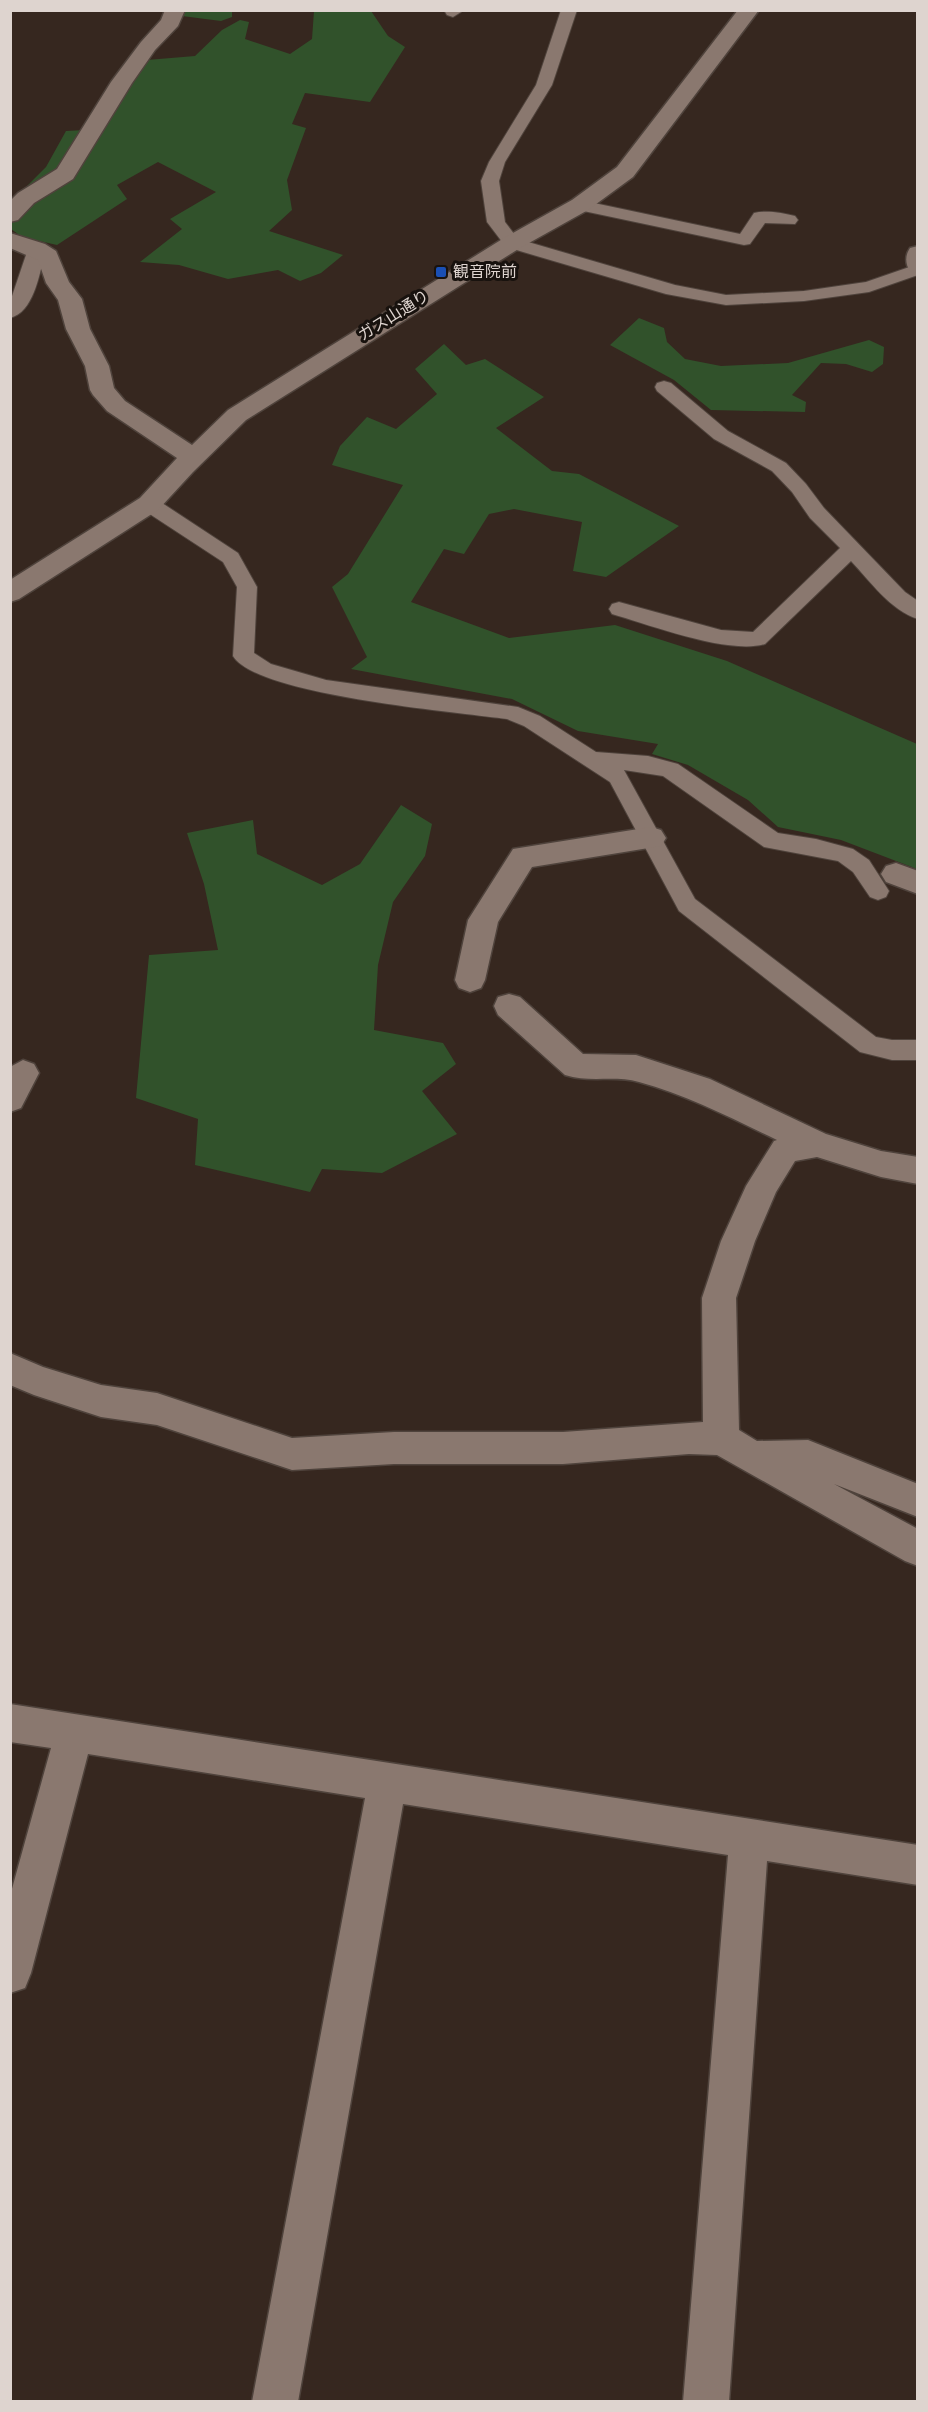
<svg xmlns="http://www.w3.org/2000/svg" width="928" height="2412" font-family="'Sofia Sans Condensed','Noto Sans JP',sans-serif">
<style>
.green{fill:#31522b}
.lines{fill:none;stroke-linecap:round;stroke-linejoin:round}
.service-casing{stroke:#4f433c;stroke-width:2}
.minor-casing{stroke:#4f433c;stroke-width:3}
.service{fill:#8a786f;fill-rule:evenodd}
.minor{fill:#8a786f;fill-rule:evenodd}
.transit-dot{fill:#1a4fb4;stroke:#18120e;stroke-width:2}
.labels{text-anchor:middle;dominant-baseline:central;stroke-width:6;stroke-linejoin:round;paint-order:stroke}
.far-poi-label{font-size:16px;fill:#ded4cf;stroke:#18120e;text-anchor:start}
.far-street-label{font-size:16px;fill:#ded4cf;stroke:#18120e}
</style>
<rect width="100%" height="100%" fill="#36271f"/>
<g class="green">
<path d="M181 11H232V17L221 21 182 16Z"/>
<path d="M314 11H371L388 36 405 47 370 102 305 93 292 124 306 128 287 180 292 210 269 231 343 255 321 273 300 281 278 270 228 279 179 265 140 262 182 229 170 219 216 192 158 162 117 185 127 199 57 245 22 237 11 229 10 203 46 167 66 131 104 129 147 60 195 56 222 30 240 20 249 22 245 39 290 54 312 39Z"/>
<path d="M639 318 664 328 667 342 685 359 721 366 788 363 869 340 884 347 883 364 872 372 846 364 821 363 792 395 806 402 805 412 711 410 674 380 610 345Z"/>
<path d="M444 344 466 365 485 359 544 397 496 428 552 471 579 474 679 526 606 577 573 571 582 522 514 509 489 514 464 554 444 549 411 602 509 638 615 625 727 661 917 744V869L841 840 778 827 748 800 688 765 652 754 658 744 578 731 512 699 351 669 367 657 332 587 348 574 403 485 332 465 340 446 367 417 396 429 437 394 415 369Z"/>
<path d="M401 805 432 824 425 856 393 902 378 965 374 1030 443 1043 456 1064 422 1091 457 1134 382 1173 322 1169 310 1192 195 1165 198 1119 136 1098 149 955 218 950 204 884 187 833 253 820 257 854 322 885 360 864Z"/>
</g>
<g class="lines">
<defs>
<g id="service">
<path d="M444 10H460L461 12 453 17 447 15Z"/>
<path d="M561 10H577L552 85 505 162 499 181 505 222 518 239 675 285 726 295 804 291 866 282 918 264V275L869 292 804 301 726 305 666 294 506 247 487 222 481 181 489 162 536 85Z"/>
<path d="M580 200 740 234 754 213C766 210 783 213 795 216L798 220 795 224 765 223 750 244 744 245 574 209 571 205 574 201Z"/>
<path d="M37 244 43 245 46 249C40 270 35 312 10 318V302L28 249 31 245Z"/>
<path d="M664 381 671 383 728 431 786 463 806 484 824 508 905 592 918 601V619C891 611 869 580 851 561L765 644C729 655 650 625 612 614L609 609 612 604 619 602 721 630 753 632 840 548 810 518 792 492 772 471 714 439 657 391 655 387 657 383Z"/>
<path d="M149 498 156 499 238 553 257 587 254 653 271 664 326 680 518 707 540 716 596 752 648 756 678 764 778 833 816 839 853 849 869 860 889 891 886 897 878 900 870 897 853 872 838 861 764 847 663 776 624 770 695 899 876 1037 892 1040H918V1060H892L860 1052 679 911 610 782 524 726 507 719C457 712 256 695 233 656L237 587 223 562 142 509 139 504 142 499Z"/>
</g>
<g id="minor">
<path d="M165 10H185L178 26 155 50 132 83 73 179 34 203 18 220 10 222V201L18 193 57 169 111 82 141 42 161 20Z"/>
<path d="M738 10H759L633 177 588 210 520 248 246 420 193 472 158 510 19 599 10 602V580L140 498 177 458 107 411 93 395 90 390 85 366 66 329 58 300 46 283 38 260 10 248V233L45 244 56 251 69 282 82 299 90 329 109 366 114 388 125 401 192 445 228 410 504 238 572 200 617 167Z"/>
<path d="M918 246V273L910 271C905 264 905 255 910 248Z"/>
<path d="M651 827 661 830 666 838 661 846 532 867 498 922 485 980 481 988 470 992 459 988 455 980 468 920 513 849Z"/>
<path d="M896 863 918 871V894L886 882 881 874 886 866Z"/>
<path d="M509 994 520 997 583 1054 636 1055 710 1079 826 1134 881 1151 918 1157V1184L881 1177 817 1157 795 1161 776 1192 755 1241 736 1298 739 1430 757 1441 808 1440 918 1484V1517L834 1484 918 1529V1566L905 1561 717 1455 689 1454 563 1464H394L292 1470 157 1425 101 1417 34 1395 10 1385V1353L43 1367 101 1385 157 1393 292 1438 394 1432H563L703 1422 702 1298 721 1241 746 1186 774 1141 777 1140C731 1118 687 1095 639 1082 615 1075 589 1083 565 1075L498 1015 494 1006 498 997Z"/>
<path d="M23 1060 34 1064 39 1073 21 1108 10 1112V1067Z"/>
<path d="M10 1704 918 1845V1885L767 1861 729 2402H683L728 1855 403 1804 298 2402H252L365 1798 88 1754 31 1973 25 1988 10 1993V1896L51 1748 10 1742Z"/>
</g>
</defs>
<use href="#service" class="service-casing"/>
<use href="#minor" class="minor-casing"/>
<use href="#service" class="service"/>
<use href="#minor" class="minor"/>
</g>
<rect class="transit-dot" x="435" y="266" width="12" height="12" rx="3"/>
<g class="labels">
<g class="far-poi-label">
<text x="453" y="272">観音院前</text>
</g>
<g class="far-street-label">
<text transform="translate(394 316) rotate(-32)">ガス山通り</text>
</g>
</g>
<rect width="928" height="2412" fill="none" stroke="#ded4cf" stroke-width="24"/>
</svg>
